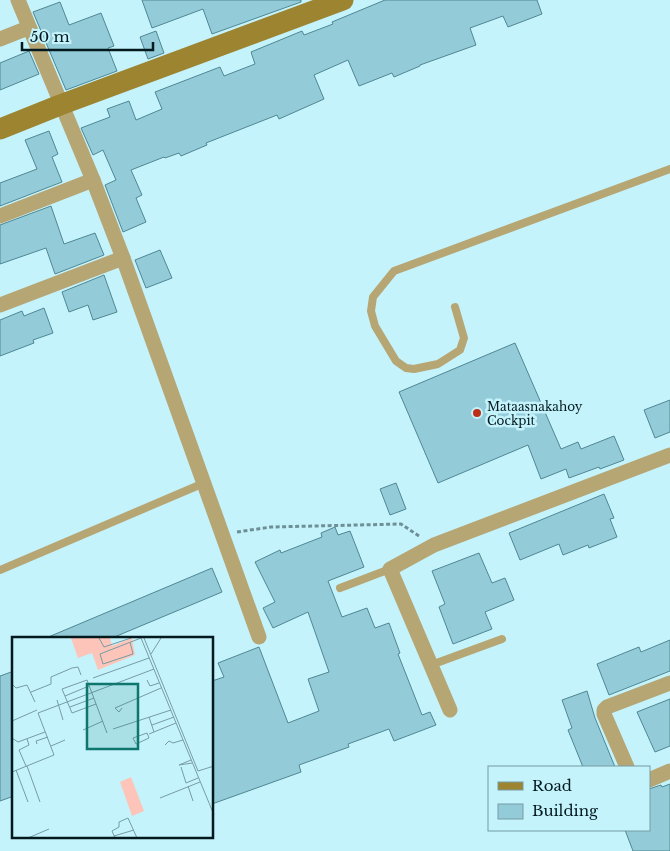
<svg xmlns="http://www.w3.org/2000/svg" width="670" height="851" font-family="'Libre Baskerville',serif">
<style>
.building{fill:#93ccd8;stroke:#4f8793}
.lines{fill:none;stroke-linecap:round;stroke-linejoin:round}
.path{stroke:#6d9097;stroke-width:3;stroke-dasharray:4 2.5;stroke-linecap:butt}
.lane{stroke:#b6a674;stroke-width:8}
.street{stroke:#b6a674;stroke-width:15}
.secondary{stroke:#9d8431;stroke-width:21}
.poi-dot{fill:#bc3019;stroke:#c5f3fc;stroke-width:2}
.labels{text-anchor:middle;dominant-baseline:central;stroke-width:5;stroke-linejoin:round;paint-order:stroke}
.poi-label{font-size:12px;fill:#02191d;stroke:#c5f3fc;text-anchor:start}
.inset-road{fill:none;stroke:#779ca3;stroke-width:1}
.view{fill:#0f766e;fill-opacity:0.15;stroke:#0f766e;stroke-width:2.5}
.inset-edge{fill:none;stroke:#02191d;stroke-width:2.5}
</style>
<rect width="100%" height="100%" fill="#c5f3fc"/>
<g class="building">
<path d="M142 0H301V2L212 34 203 9 152 28Z"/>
<path d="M385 0H537L542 14 508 27 503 16 470 28 476 45 420 65V66L394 77 392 73 359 86 348 60 314 75 324 99 279 119 277 115 206 143 207 145 181 156 179 153 165 158 164 157 131 170 142 195 136 198 146 222 123 232 105 185 116 180 103 150 93 155 81 128 110 117 107 109 129 101 136 120 162 109 155 92 220 67 224 76 255 64 251 52 302 31 304 35 333 24 332 22Z"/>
<path d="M60 2 69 25 101 13 114 46 108 48 117 71 66 90 33 12Z"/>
<path d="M156 31 164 53 148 59 140 37Z"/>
<path d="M29 51 39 74 0 90V63Z"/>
<path d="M49 131 58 154 52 157 62 182 0 206V183L37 169 25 140Z"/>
<path d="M51 206 64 244 95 233 104 255 55 274 46 248 0 264V225Z"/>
<path d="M160 250 172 278 146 288 135 260Z"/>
<path d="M104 275 117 312 93 320 88 305 69 312 62 292Z"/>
<path d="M44 308 53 333 33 340 34 343 0 356V320L22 311 24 316Z"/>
<path d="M515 343 561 449 578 442 581 449 614 436 624 460 600 469 599 467 569 478 566 469 541 479 528 445 438 483 399 392Z"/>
<path d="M670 400V432L655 438 644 410Z"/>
<path d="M396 483 406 509 390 515 380 489Z"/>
<path d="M604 494 614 518 610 519 617 537 589 548 588 545 563 555 559 544 520 560 509 533Z"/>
<path d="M335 527 338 535 350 531 364 567 328 581 342 617 367 608 375 628 389 623 400 653 398 654 422 715 430 712 436 725 394 741 389 729 348 744 349 747 299 765 301 772 212 804V681L224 677 218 663 259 647 288 723 319 711 308 679 329 672 308 612 273 628 263 608 275 602 255 562 280 550 281 553 322 537 321 533Z"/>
<path d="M479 553 492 583 505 578 514 600 485 612 492 629 453 644 439 607 445 604 432 571Z"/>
<path d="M212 568 222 592 112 638H46Z"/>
<path d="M670 640V671L609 695 597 664 639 647 641 652Z"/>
<path d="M14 671V796L0 801V676Z"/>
<path d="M587 691 595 718 615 767H583L568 730 572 728 562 700Z"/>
<path d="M670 699V746L655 752 637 712Z"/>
<path d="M670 784V851H633L625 830H649V789L661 785 662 787Z"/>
</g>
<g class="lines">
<path class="path" d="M237 532 271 527 401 524 419 536"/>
<g class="lane">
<path d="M455 307 464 338 460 350 438 364 414 369 406 368 396 361 375 326 371 311 373 297 394 271 670 169"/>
<path d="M0 570 204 483"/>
<path d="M340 588 390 569"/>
<path d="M431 665 502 639"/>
</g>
<g class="street">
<path d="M18 0 93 180 123 258 259 637"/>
<path d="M0 39 28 28"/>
<path d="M0 216 93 180"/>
<path d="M0 305 123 258"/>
<path d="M450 710 390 569 434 545 670 455"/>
<path d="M627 767 604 714V710L607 707 670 683"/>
<path d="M649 780 670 771"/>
</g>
<path class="secondary" d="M0 129 60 105 343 0"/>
</g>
<circle class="poi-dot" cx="477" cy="413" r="5"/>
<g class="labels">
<g class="poi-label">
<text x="487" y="406">Mataasnakahoy<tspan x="487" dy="14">Cockpit</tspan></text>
</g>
</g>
<g transform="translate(12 637)">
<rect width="201" height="201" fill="#c5f3fc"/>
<path d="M59 1H98L100 9 120 1 123 18 86 33 80 16 66 21ZM119 140 132 174 120 179 108 145Z" fill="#fdc5b9"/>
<path class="inset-road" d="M87 1 92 10 119 1M129 1 202 178M132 1 186 134 202 129M118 5 121 17 91 27 88 17 129 1M139 17 149 1M81 41 137 21M135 43 138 49 147 46M0 47 4 51 15 48 23 65M50 52 75 43 95 96M50 52 60 76 84 67M19 55 39 47V40L60 31 66 30 69 38M53 59 77 49M45 63 51 83M58 70 82 61M110 71 107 75 103 71 149 51M137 80 142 95M0 84 25 73M140 88 162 80M101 92 159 73M71 93 91 84M135 96 137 101 124 107 121 101ZM137 97 164 86M0 101 6 105 33 95M25 107 24 104 36 100M153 108 157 104 161 106 171 103M39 109 53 103M179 123 167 128 180 126M14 129 7 113 17 108 15 102M15 129 28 165M169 130 174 146 186 141M4 133 16 165M0 135 42 118 26 76 142 32M176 149 181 164M148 161 188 145M102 199 122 193M16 201 37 192M103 201 100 194 107 190V185L116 181 125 201"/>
<path class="view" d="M75 47H126V112H75Z"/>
<rect width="201" height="201" class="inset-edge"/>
</g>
<rect x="488" y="766" width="162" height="65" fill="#c5f3fc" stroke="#779ca3"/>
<rect x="498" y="782" width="25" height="8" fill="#9d8431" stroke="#779ca3"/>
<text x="532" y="791" font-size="15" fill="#02191d">Road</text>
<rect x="498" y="804" width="25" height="15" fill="#93ccd8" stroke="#779ca3"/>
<text x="532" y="816" font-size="15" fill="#02191d">Building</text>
<path d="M22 42v8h131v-8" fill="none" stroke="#02191d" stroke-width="2.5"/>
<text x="30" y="42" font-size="15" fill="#02191d" stroke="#c5f3fc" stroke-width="4" paint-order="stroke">50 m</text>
</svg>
